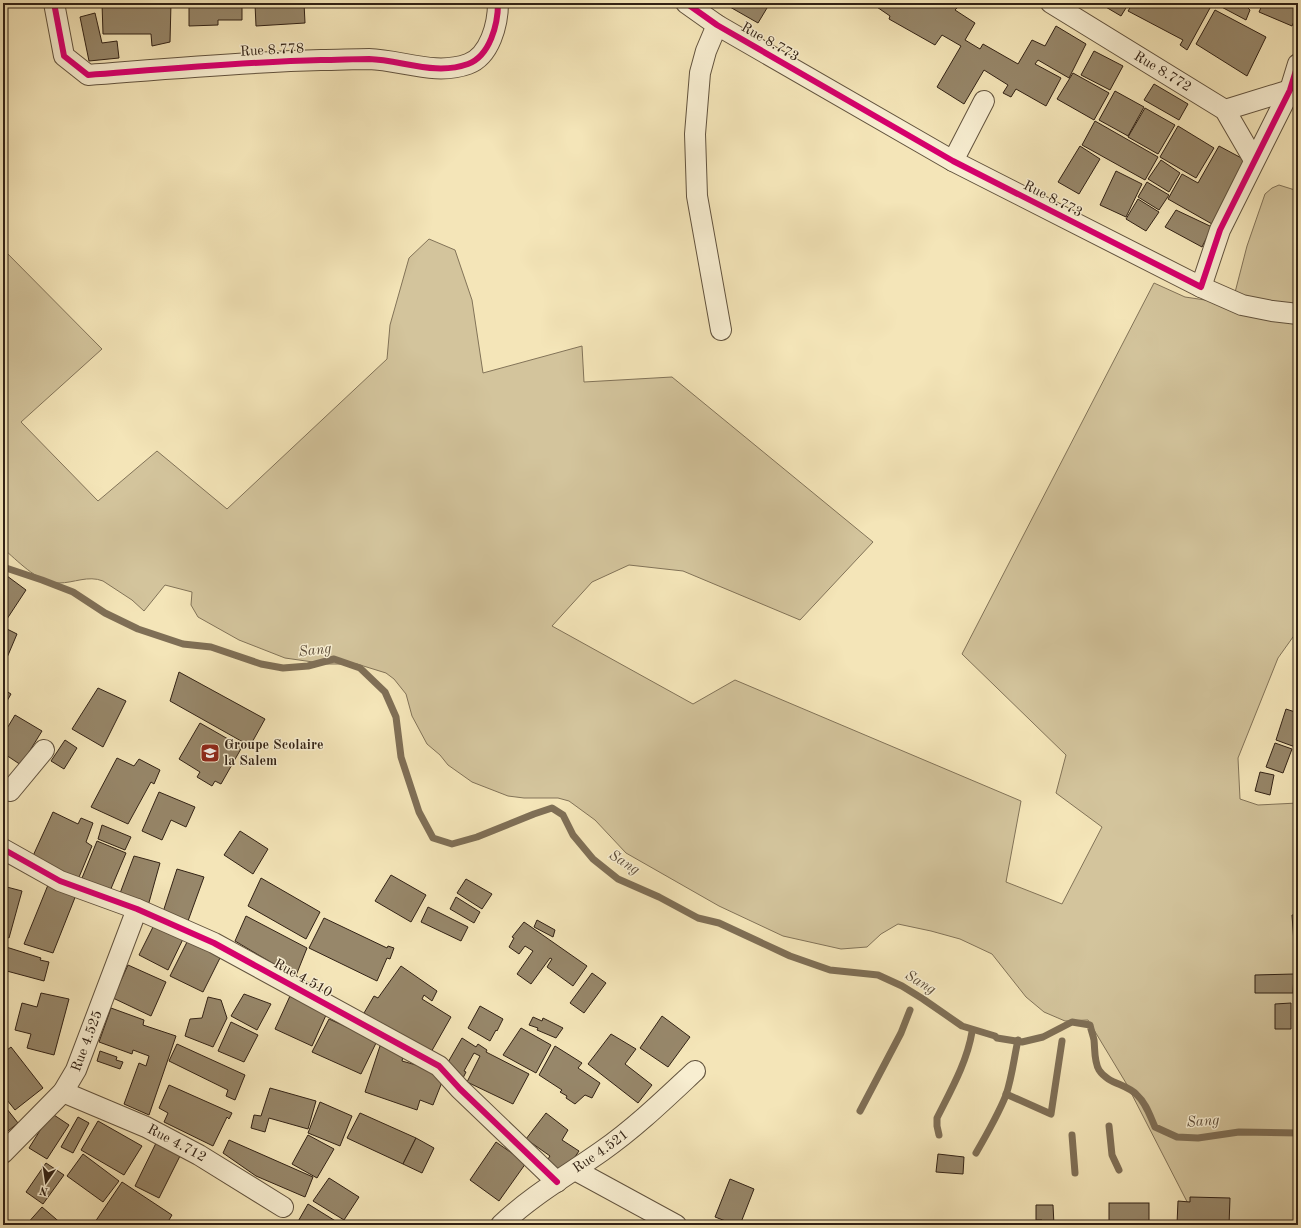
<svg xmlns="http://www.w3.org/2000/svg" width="1301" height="1228" font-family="'Old Standard TT',serif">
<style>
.green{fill:#d3c49c;stroke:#827358}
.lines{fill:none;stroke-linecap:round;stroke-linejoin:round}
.stream{stroke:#7f6f56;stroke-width:7}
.building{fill:#97876a;stroke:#322215}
.street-casing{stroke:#62533e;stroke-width:22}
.street{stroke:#f8eed1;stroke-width:20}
.cycleway-casing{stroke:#f8eed1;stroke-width:8}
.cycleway{stroke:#d6006c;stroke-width:6}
.labels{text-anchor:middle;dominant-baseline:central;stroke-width:3;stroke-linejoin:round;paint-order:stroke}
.street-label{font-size:14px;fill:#322215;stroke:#f8eed1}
.poi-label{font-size:14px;font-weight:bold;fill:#322215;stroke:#f8eed1;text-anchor:start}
.water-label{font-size:15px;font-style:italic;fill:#5f4f3b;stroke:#f8eed1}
</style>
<rect width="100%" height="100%" fill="#f4e5b8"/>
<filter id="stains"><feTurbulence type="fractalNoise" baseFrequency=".005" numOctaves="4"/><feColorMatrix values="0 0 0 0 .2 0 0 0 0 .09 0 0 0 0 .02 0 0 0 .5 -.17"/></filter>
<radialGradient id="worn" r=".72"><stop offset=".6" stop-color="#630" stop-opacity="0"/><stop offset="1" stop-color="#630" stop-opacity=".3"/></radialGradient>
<path class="green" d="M1279 185 1298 191V630L1278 658 1238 758 1240 799 1258 805 1298 803V1225H1199L1126 1083 1088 1020 1065 1021 1044 1012 1026 997 992 954 960 939 931 931 898 924 881 934 867 947 841 949 783 936 719 906 626 853 595 820 569 801 558 798H524L508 796 472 782 448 765 440 755 427 744 412 716 406 694 394 679 386 673 357 664H327L285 658 239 640 198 617 191 605 192 592 165 585 144 611 132 600 103 581C88 575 74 583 59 583 39 583 21 564 6 551L3 550V249L102 349 21 422 98 501 157 451 227 509 387 359 390 325 409 258 429 239 455 250 472 300 483 373 582 346 584 382 672 377 873 542 800 620 683 571 629 565 592 582 552 626 693 704 735 680 1021 801 1006 882 1062 904 1102 827 1056 793 1066 755 962 654 1154 283 1185 297 1232 304 1247 246 1265 194 1272 188Z"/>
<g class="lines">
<g class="stream">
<path d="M3 567 42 580 73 592 105 613 138 629 183 644 211 647 261 664 283 668 308 666 334 659 360 668 385 692 396 717 401 757 419 812 433 838 452 844 477 837 534 814 552 808 563 815 573 835 593 859 618 879 659 897 698 918 719 923 790 956 830 970 878 975 902 986 923 999 962 1026 995 1036 997 1038 1022 1042 1043 1037 1072 1022 1090 1025C1091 1030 1093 1035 1094 1040 1095 1049 1094 1062 1099 1070 1108 1084 1127 1084 1137 1095 1146 1103 1150 1116 1155 1127L1177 1137 1198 1138 1239 1132 1298 1133"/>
<path d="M1006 1094 1051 1114 1062 1041"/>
<path d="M860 1111 901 1033 910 1010"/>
<path d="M1109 1126 1112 1155 1119 1170"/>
<path d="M939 1135 937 1126V1118C951 1090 967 1062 972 1032"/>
<path d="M1072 1135 1075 1173"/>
<path d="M976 1153C987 1134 998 1115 1006 1095 1012 1077 1014 1058 1018 1040"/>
</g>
</g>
<g class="building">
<path d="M102 3H171L170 42 152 46 151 34H103Z"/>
<path d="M189 3H242V20H218V25L189 26Z"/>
<path d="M247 3H304L305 23 256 26 255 4H247Z"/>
<path d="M732 3H770L758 23 730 7Z"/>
<path d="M871 3H948L957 8 955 10 975 23 965 40 980 49 983 44 1018 64 1032 40 1045 46 1056 26 1086 44 1069 78 1038 60 1035 64 1061 78 1046 106 1016 89 1011 97 1003 93 1008 85 984 70 964 104 937 87 961 46 942 35 935 45 889 19 890 16Z"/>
<path d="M1099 3H1129L1121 16Z"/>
<path d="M1133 3H1200L1210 8 1187 50 1180 45 1183 40 1128 11Z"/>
<path d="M1214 3H1249L1247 7 1250 10 1246 20Z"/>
<path d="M1263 3H1298V12L1292 26 1259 12Z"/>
<path d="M1215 10 1266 37 1247 76 1196 44Z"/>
<path d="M95 13 102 43 117 41 119 58 89 61 80 17Z"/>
<path d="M1094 51 1123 66 1110 90 1081 75Z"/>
<path d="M1073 73 1109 93 1094 120 1057 99Z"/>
<path d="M1154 84 1188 104 1179 120 1144 100Z"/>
<path d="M1115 91 1144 107 1128 136 1099 120Z"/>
<path d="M1145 108 1175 125 1158 154 1128 137Z"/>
<path d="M1095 121 1158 157 1145 180 1082 145Z"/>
<path d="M1178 126 1214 148 1196 178 1160 157Z"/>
<path d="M1080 146 1100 159 1079 194 1058 182Z"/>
<path d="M1219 146 1247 161 1212 224 1168 199 1182 174 1198 183Z"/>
<path d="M1161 160 1180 173 1169 192 1148 179Z"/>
<path d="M1116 171 1142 184 1126 217 1100 205Z"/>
<path d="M1147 182 1169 195 1159 210 1138 197Z"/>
<path d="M1138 199 1159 212 1146 231 1126 219Z"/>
<path d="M1176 210 1212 227 1202 247 1165 227Z"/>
<path d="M3 573 26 590 3 625Z"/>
<path d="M3 627 17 634 3 667Z"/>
<path d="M179 672 265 719 250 746 170 701Z"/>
<path d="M98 688 126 701 103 747 72 729Z"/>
<path d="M3 689 11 694 3 708Z"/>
<path d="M1286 709 1298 713V748L1276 740Z"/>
<path d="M15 715 42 731 21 765 3 753V735Z"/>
<path d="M200 723 242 747 221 784 215 781 212 786 197 777 200 772 179 759Z"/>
<path d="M65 740 77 748 64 769 51 761Z"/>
<path d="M1275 743 1292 749 1283 773 1266 767Z"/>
<path d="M117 758 134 766 139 759 160 770 154 784 151 782 128 824 91 807Z"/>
<path d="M1260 772 1274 775 1270 795 1255 791Z"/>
<path d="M159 792 195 807 186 827 171 820 162 840 142 831Z"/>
<path d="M53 812 78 824 81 818 93 823 86 842 92 846 77 882 32 858Z"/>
<path d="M102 825 131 837 125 850 98 839Z"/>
<path d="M240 831 268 849 253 874 224 855Z"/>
<path d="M97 841 126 853 110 891 82 878Z"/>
<path d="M134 856 160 863 148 906 119 896Z"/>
<path d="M177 869 204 877 188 921 163 912Z"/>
<path d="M391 875 426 895 411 922 375 901Z"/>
<path d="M261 878 320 912 306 939 248 906Z"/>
<path d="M466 879 492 894 482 909 457 893Z"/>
<path d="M48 885 76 895 53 953 24 944Z"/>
<path d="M3 886 22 891 9 938 6 937 4 945H3Z"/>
<path d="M456 897 480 912 474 923 450 909Z"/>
<path d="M428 907 468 927 461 941 421 922Z"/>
<path d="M1292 915H1298V957H1295Z"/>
<path d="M246 916 307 948 295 978 277 966 235 941Z"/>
<path d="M324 918 387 948 388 946 394 948 390 959 387 958 377 981 309 948Z"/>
<path d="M537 920 555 930 553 937 534 927Z"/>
<path d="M156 921 185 935 168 970 139 955Z"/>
<path d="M524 922 587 966 573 986 547 967 552 959 550 958 531 984 517 974 533 951 525 946 519 954 509 947 514 938 512 937Z"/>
<path d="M189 938 222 954 203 992 170 976Z"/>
<path d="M3 946 41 958 40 960 49 962 44 981 3 970Z"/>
<path d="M128 965 166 982 151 1016 113 998Z"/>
<path d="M401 966 437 991 432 1001 424 995 422 999 451 1017 430 1054 364 1013 374 996 378 998Z"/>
<path d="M592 973 606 983 584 1013 570 1003Z"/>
<path d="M1294 974 1293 993H1255V975Z"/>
<path d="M41 993 69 999 54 1055 27 1048 31 1034 15 1030 22 1003 37 1007Z"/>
<path d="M244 994 271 1004 257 1030 231 1016Z"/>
<path d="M290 996 327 1013 312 1046 275 1029Z"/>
<path d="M208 997 221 1000 227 1018 213 1047 185 1036 190 1019 202 1018Z"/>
<path d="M1291 1003V1029H1275V1004Z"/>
<path d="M480 1006 503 1019 497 1031 496 1030 490 1041 468 1028Z"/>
<path d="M111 1008 144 1020 143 1025 176 1036 149 1115 124 1104 139 1063 146 1066 149 1056 133 1050 132 1054 99 1042Z"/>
<path d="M662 1016 690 1037 668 1067 640 1048Z"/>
<path d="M533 1017 542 1021 543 1018 563 1028 556 1038 537 1030 538 1028 529 1025Z"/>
<path d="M329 1019 377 1041 361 1074 312 1052Z"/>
<path d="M231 1022 258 1035 244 1062 218 1051Z"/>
<path d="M521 1028 551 1045 536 1073 503 1055Z"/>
<path d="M611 1034 636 1049 625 1064 652 1085 638 1103 588 1064Z"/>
<path d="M462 1038 476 1047 478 1044 487 1050 486 1052 529 1074 513 1104 467 1082 480 1056 474 1053 464 1071 466 1072 461 1082 447 1064Z"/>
<path d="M177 1044 245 1075 235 1100 226 1096 228 1090 169 1061Z"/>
<path d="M380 1046 404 1052 402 1061 430 1069 444 1077 433 1105 420 1100 417 1110 365 1092Z"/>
<path d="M555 1046 582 1063 578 1068 600 1083 592 1098 585 1095 575 1104 566 1098 567 1096 560 1092 562 1090 539 1075Z"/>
<path d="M11 1047 43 1088 15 1110 3 1095V1053Z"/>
<path d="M100 1051 117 1057 116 1060 123 1062 120 1069 97 1061Z"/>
<path d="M169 1085 232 1113 229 1119 227 1117 213 1146 164 1122 168 1113 159 1108Z"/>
<path d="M270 1088 316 1101 308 1129 269 1118 265 1132 251 1128 254 1115 261 1116Z"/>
<path d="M320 1102 352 1116 340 1146 308 1133Z"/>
<path d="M3 1104 18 1123 3 1135Z"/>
<path d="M51 1113 69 1125 47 1159 29 1148Z"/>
<path d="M360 1113 416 1138 403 1164 347 1138Z"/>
<path d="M546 1113 568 1130 562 1140 579 1151 564 1173 546 1162 550 1156 526 1139Z"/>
<path d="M78 1117 89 1123 73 1153 61 1147Z"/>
<path d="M98 1121 142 1146 124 1175 81 1150Z"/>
<path d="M308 1135 334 1149 317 1178 292 1164Z"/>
<path d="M416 1138 434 1148 422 1173 403 1164Z"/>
<path d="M158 1139 182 1152 159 1198 135 1186Z"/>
<path d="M229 1140 313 1177 305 1197 256 1176 223 1153Z"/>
<path d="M496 1142 526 1163 499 1201 470 1180Z"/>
<path d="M83 1154 119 1181 103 1202 67 1176Z"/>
<path d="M938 1154 964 1157 963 1174 936 1172Z"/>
<path d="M46 1163 64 1175 43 1204 26 1192Z"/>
<path d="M329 1178 359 1197 344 1220 313 1201Z"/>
<path d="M730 1179 754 1189 740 1225H736L715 1217Z"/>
<path d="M122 1182 172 1215 166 1225H99L95 1222Z"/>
<path d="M1190 1197 1230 1198 1229 1225 1177 1224 1178 1201 1190 1202Z"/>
<rect x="1109" y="1203" width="40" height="22"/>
<path d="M308 1204 342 1225H296Z"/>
<path d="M1036 1205H1053L1054 1225H1042V1220H1036Z"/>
<path d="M42 1207 63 1225H26Z"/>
</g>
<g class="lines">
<defs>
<g id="street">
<path d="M54 3 64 56 88 75C166 69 243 62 321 60 337 60 353 59 369 59 402 60 435 76 468 64 490 56 498 24 498 3"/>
<path d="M686 3 717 25 953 161 1201 287 1220 230 1290 90 1298 64"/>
<path id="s1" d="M1051 3 1225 110 1254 160"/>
<path d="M717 25 706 51 700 73 695 134 697 196 721 330"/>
<path d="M1225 110 1290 90 1298 92"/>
<path d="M953 161 984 101"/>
<path d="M1201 287 1242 305 1272 311 1298 314"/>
<path d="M10 791 44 750"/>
<path d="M3 849 60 881 137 909 214 943 439 1066 460 1089 557 1182"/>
<path id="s2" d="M63 1092 146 1127 199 1155 283 1207"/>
<path id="s3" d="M3 1153 63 1092 76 1070 137 909"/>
<path d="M575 1170 676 1225"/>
<path id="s4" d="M501 1225C531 1196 568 1175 602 1151 635 1128 665 1099 695 1071"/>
</g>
</defs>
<use href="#street" class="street-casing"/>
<use href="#street" class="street"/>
<defs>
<g id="cycleway">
<path d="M54 3 64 56 88 75C166 69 243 62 321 60 337 60 353 59 369 59 402 60 435 76 468 64 490 56 498 24 498 3"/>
<path d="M686 3 717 25 953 161 1201 287 1220 230 1290 90 1298 64"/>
<path d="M3 849 60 881 137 909 214 943 439 1066 460 1089 557 1182"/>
</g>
</defs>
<use href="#cycleway" class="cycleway-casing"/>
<use href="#cycleway" class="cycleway"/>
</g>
<defs>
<symbol id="school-square" viewBox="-11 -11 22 22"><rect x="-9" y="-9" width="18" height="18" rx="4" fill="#8f2418" stroke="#f8eed1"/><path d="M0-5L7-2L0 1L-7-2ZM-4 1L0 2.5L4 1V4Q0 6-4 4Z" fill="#fff"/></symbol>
</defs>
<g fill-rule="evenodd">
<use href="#school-square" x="199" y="742" width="22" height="22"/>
</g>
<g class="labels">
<g class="street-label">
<text transform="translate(770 42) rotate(30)">Rue 8.773</text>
<text transform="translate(272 50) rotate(-3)">Rue 8.778</text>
<text stroke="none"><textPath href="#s1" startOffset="131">Rue 8.772</textPath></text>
<text transform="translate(1053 199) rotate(27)">Rue 8.773</text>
<text transform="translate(303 978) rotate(29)">Rue 4.510</text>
<text stroke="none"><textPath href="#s3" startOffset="142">Rue 4.525</textPath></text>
<text stroke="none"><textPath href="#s2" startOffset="125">Rue 4.712</textPath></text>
<text stroke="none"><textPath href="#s4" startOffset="124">Rue 4.521</textPath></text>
</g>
<g class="poi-label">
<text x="224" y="745">Groupe Scolaire<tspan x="224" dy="16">la Salem</tspan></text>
</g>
<g class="water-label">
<text transform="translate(315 651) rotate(-7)">Sang</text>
<text transform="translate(624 863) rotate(32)">Sang</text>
<text transform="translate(920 983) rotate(30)">Sang</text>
<text transform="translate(1203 1122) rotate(-4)">Sang</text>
</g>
</g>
<rect width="1301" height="1228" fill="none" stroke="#f4e5b8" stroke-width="16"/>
<rect x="4" y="4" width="1293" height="1220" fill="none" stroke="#322215" stroke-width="2"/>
<rect x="8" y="8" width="1285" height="1212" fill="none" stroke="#322215"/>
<g transform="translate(46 1182) rotate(193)" stroke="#f8eed1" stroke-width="3" paint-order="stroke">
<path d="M0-3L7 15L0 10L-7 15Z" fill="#322215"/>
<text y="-6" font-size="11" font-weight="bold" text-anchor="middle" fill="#322215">N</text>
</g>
<rect width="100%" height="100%" filter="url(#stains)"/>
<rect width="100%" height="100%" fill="url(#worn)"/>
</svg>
